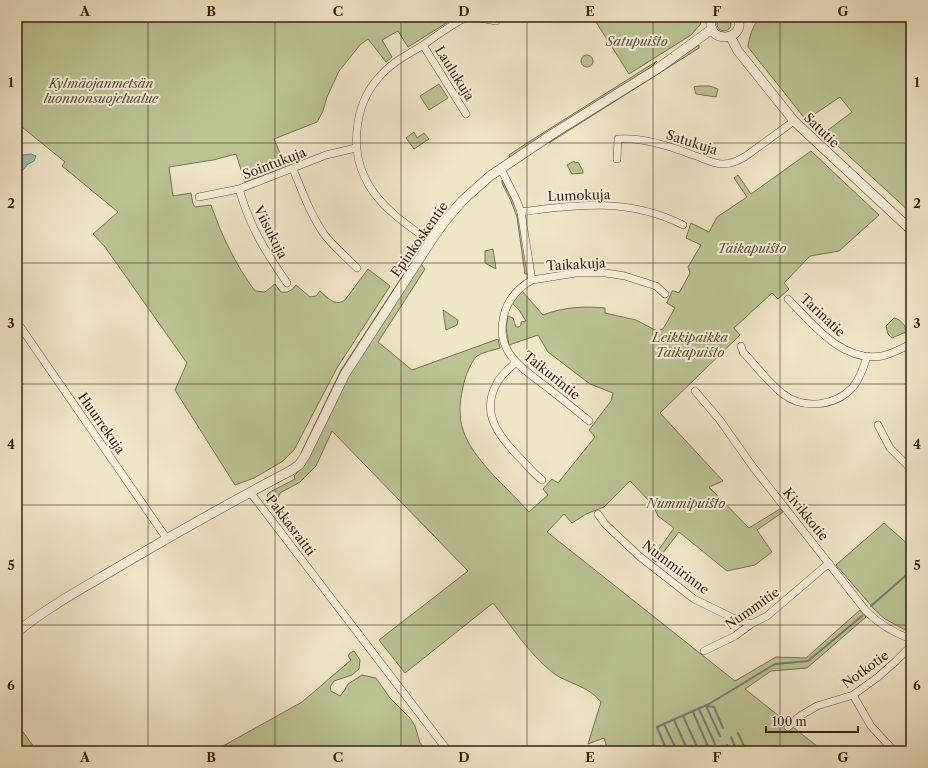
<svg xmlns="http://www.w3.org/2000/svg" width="928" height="768" font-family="'Libre Caslon Text',serif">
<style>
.green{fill:#bcc393;stroke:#7a7052}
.water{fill:#9abfb7;stroke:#737f75}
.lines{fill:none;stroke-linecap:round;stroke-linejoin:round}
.stream{stroke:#737f75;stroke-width:2}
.minor-casing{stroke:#66503f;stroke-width:8}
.tertiary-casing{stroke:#66503f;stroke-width:10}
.minor{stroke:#f5eedb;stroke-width:7}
.tertiary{stroke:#f5eedb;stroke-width:9}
.grid{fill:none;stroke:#391e12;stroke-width:1;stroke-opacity:0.55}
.labels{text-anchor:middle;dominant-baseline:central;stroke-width:4;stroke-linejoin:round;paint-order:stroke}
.park-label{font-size:13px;font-style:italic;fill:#605039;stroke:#f5eedb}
.street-label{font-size:13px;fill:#391e12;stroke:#f5eedb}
.neatline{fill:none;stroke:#391e12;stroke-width:1.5}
.grid-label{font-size:13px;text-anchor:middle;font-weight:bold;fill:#391e12}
</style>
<rect width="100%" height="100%" fill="#efe5c7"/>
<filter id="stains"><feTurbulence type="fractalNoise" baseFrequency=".005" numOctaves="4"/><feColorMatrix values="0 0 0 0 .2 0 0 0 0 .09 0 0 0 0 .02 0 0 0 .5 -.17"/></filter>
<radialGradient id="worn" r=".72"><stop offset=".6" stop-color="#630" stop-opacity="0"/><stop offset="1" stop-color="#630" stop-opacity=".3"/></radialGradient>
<g class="green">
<circle cx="724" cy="24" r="7"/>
<path d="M17 17H456L408 47 398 31 382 40 392 57 386 62 368 39 360 45 339 71 327 97 323 111 317 122 274 139 286 167 245 182 236 154 213 160 169 167 173 196 191 193 193 204 195 207 211 205C222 236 235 264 255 291L265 292 275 284 281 292C287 293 292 291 296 285L310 297 316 296 320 291C328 298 335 307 345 300L368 269 390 286 337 368 294 450 283 461 254 478 235 485 175 390 187 363 105 247 93 234 118 212 62 166 65 162 17 123Z"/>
<path d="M576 17H702L700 25 691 35 629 74 596 22Z"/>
<path d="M760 17H911V213L824 133 852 112 840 97 806 120 748 47C749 37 753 25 760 17Z"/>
<path d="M699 45V48L549 143 558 135Z"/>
<circle cx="587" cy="61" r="6"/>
<path d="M657 61 650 68 510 158 509 155 524 145Z"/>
<path d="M439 84 448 98 429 110 420 96Z"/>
<path d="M698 86H710L718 89 716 97 696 94 694 87Z"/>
<path d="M414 132 417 138 424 133 429 139 414 149 406 138Z"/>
<path d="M811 151 879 215 839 251 810 256 784 283 789 289 778 299 772 293 734 328 740 335 660 413 723 481 709 487 749 528 780 509 783 512 757 530 772 552 755 565 727 571 679 532 656 562 652 559 674 528 658 516 653 505 630 481 604 507 586 514 572 523 564 514 547 532 735 681 776 657 806 658 860 610 866 617 807 668 771 671 745 689 823 751H608L604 738 588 744 601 702C588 685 567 684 552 672 529 654 511 625 493 603L405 673 379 640 468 571 332 431 316 466 300 482 280 493 276 503 278 505 275 507 268 498 267 495 270 492 295 479 294 476 306 463 348 375 421 264 425 269 378 342 412 370 498 339 500 348C494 350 483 352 477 356 470 363 465 377 463 387 453 428 469 448 495 477 506 488 518 500 529 512L548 495 543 489 552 479 558 483 595 437 589 430 611 401 613 393 590 384 548 352 538 335 509 345 506 327 508 316 513 318 516 327H519L521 325V322L526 321 519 310 512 303 517 295 522 291 543 315C564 307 583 306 605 308V313L636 320 657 331 663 329 675 308 667 303 672 291H674L679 293 690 273 688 267 701 245 686 238 691 223 709 232 717 217 747 197 734 178 738 175 751 194Z"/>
<path d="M574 161 575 163 578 162 583 171V173L572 174 567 165Z"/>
<path d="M502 180 518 211 528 274H525L517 217 511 201 502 183Z"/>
<path d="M493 249 496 269 485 263V251Z"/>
<path d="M418 252H419L303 454 301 453 341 370Z"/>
<path d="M443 310 458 320 457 325 446 330Z"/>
<path d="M894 318C900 319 907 326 906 332L892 338 888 334 886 326Z"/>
<path d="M884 523 911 547V631L909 632 885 619 875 610 836 565Z"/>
<path d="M354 651 360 660 359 669 352 675 334 681 330 687 331 691 340 696 344 691 348 684 362 675 376 678 390 698 410 718 415 726 420 743 427 751H214L302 702 351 660 348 656 350 653Z"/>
<path d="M17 724 37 751H17Z"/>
</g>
<path class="water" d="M17 150 23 155 31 154 36 156 34 161 28 164 17 177Z"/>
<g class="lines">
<g class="stream">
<path d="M871 606 911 571"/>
<path d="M706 706 720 736"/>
<path d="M707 706 714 707 723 728"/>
<path d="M699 709 715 744"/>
<path d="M693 712 710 751"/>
<path d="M683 716 699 751"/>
<path d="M674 720 688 751"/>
<path d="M664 724 677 751"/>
<path d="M738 733 746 751"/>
<path d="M731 737 737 751"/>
<path d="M727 745 729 751"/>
<path d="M667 751 657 727 709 704 775 664 808 661 862 616"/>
</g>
<defs>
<g id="minor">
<path d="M475 17 496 21"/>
<path d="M423 45 466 114"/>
<path d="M617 159 618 139C643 137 670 146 693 155 703 158 713 164 723 164 732 164 739 160 746 156L794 121"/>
<path d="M293 169C302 191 310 214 324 234 333 246 346 257 357 268"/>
<path d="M501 169 516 199 521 212 532 280C518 288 508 299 504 315 494 352 523 369 548 388 562 399 576 410 589 421"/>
<path d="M239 189C250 227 265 251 287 283"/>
<path d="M199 197 239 189 326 155 356 148"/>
<path d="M521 212C577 204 630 198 683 225"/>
<path d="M431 241C386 213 348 180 358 122 361 104 369 87 382 74 393 62 408 54 422 46 433 38 456 21 468 17"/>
<path d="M532 280 576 273H606L625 276 656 286 665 294"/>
<path d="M788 299C813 324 842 363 882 356 892 354 902 348 911 344"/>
<path d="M17 322 167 539"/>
<path d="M741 346 743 352C756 366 768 382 783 394 804 410 836 406 853 387 860 378 864 367 867 356"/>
<path d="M515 363C509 369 501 375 497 383 480 413 499 436 518 456 526 464 533 473 542 480"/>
<path d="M695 391 719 419 753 467 866 611C879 624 894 633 911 639"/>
<path d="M878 425 890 448 911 469"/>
<path d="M250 492 448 751"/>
<path d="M598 514 605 524 639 556 694 599 733 618 751 624"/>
<path d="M704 651 735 636 751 624 767 616 829 563"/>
<path d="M853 695 871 726 894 751"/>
<path d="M788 727 800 716 817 706 853 695 878 677 896 661 911 646"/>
</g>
<g id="tertiary">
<path d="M712 17C703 44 747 43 738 17"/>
<path d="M730 36 738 51 794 121 911 230"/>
<path d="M17 632C49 606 85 587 120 566 176 533 233 501 290 471L299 465 305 456 345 374 431 241 445 221 462 201 490 176 554 133 657 69 712 29"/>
</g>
</defs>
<use href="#minor" class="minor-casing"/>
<use href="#tertiary" class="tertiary-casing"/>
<use href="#minor" class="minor"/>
<use href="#tertiary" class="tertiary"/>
</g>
<path class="grid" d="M148 17V751M275 17V751M401 17V751M527 17V751M653 17V751M780 17V751M17 143H911M17 263H911M17 384H911M17 505H911M17 625H911"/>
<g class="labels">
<g class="park-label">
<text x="637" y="41">Satupuisto</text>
<text x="101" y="83">Kylmäojanmetsän<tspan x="101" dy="15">luonnonsuojelualue</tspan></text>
<text x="752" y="248">Taikapuisto</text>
<text x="690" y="337">Leikkipaikka<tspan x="690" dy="15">Taikapuisto</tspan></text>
<text x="686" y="503">Nummipuisto</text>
</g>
<g class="street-label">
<text transform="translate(455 73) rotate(58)">Laulukuja</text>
<text transform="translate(822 130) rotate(44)">Satutie</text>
<text transform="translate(692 142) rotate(18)">Satukuja</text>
<text transform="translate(274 163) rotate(-21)">Sointukuja</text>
<text transform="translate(579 195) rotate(-2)">Lumokuja</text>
<text transform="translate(271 232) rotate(63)">Viisukuja</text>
<text transform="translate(419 239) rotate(-55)">Epinkoskentie</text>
<text transform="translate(576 264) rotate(-3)">Taikakuja</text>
<text transform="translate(823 315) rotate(43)">Tarinatie</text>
<text transform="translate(552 375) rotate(39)">Taikurintie</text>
<text transform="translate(102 423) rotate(55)">Huurrekuja</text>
<text transform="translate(806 514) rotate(51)">Kivikkotie</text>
<text transform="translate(291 525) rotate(53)">Pakkasraitti</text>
<text transform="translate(676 567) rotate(37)">Nummirinne</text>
<text transform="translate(752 608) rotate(-35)">Nummitie</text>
<text transform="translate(865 669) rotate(-36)">Notkotie</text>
</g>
</g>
<rect width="928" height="768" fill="none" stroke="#efe5c7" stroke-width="44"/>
<path d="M766 726v6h92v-6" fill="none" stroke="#391e12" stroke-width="2"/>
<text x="772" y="726" font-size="12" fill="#391e12" stroke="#f5eedb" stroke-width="3" paint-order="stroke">100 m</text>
<rect x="22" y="22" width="884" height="724" class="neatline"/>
<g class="grid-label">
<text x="85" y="16">A</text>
<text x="211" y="16">B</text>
<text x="338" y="16">C</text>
<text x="464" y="16">D</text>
<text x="590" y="16">E</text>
<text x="717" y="16">F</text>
<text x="843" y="16">G</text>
<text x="11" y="87">1</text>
<text x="917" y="87">1</text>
<text x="11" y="208">2</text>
<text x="917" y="208">2</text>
<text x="11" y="328">3</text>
<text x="917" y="328">3</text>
<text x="11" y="449">4</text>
<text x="917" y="449">4</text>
<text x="11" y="570">5</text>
<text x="917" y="570">5</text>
<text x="11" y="690">6</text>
<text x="917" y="690">6</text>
<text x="85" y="762">A</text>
<text x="211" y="762">B</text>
<text x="338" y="762">C</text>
<text x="464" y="762">D</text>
<text x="590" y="762">E</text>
<text x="717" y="762">F</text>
<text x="843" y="762">G</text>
</g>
<rect width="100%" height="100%" filter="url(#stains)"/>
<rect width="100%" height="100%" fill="url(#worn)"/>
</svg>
